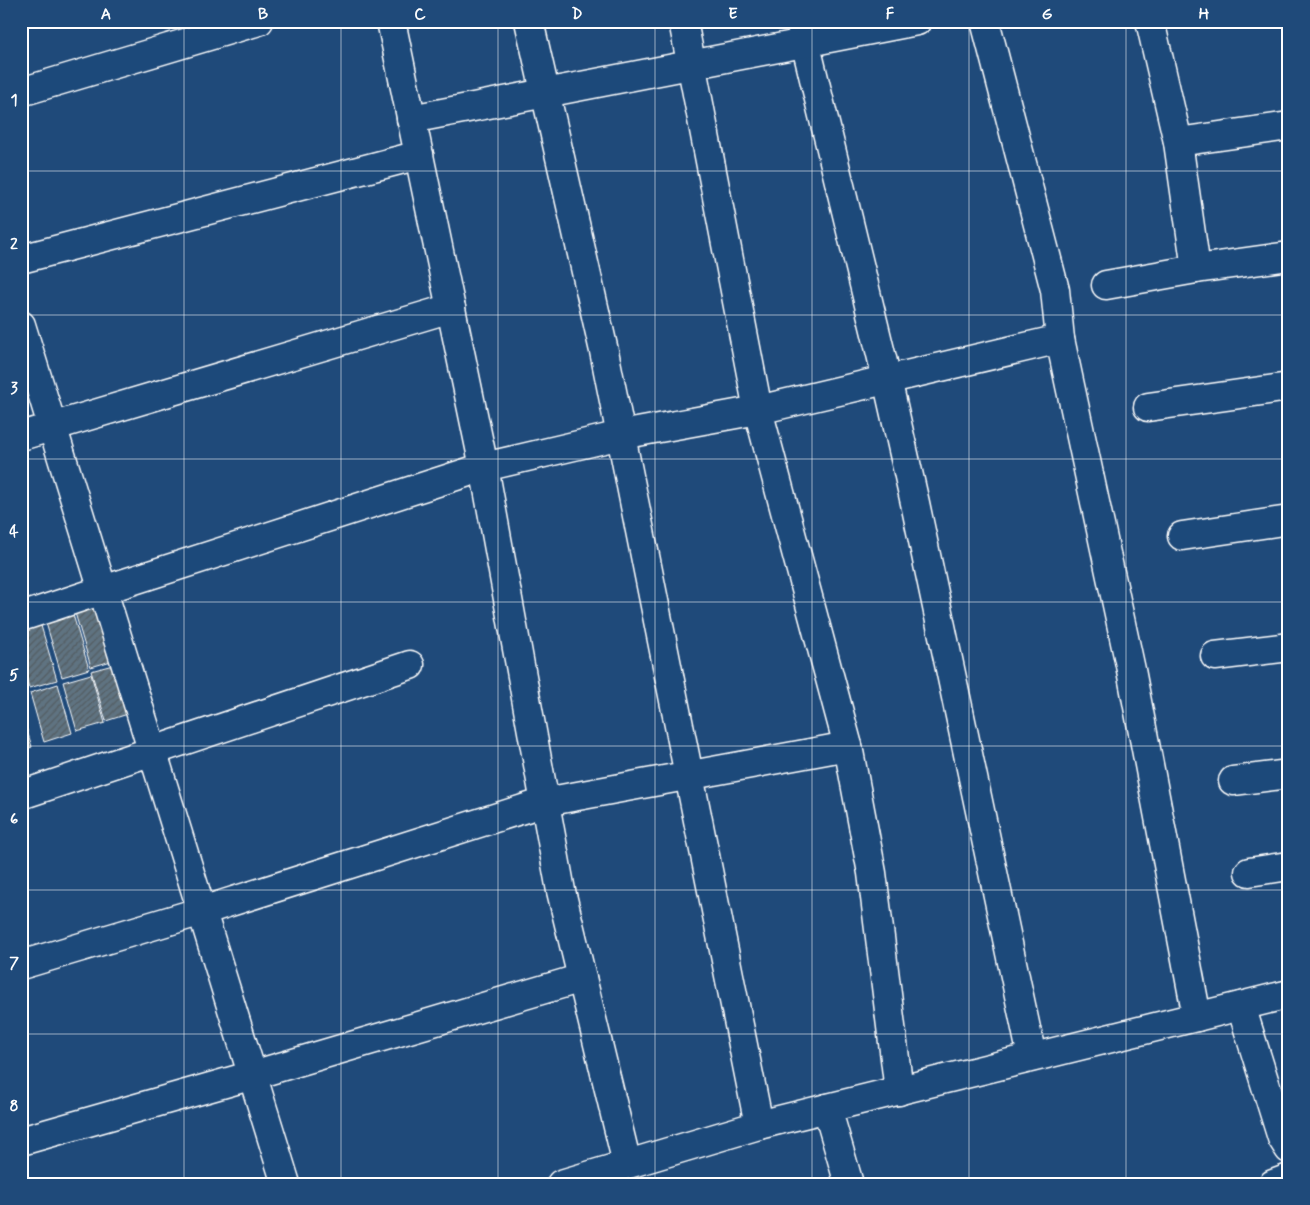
<svg xmlns="http://www.w3.org/2000/svg" width="1310" height="1205" font-family="Mynerve,sans-serif">
<style>
.building{fill:url(#building-hatch);stroke:#fff}
.lines{fill:none;stroke-linecap:round;stroke-linejoin:round}
.minor-casing{stroke:#fff;stroke-width:31}
.minor{stroke:#1f4a7a;stroke-width:28}
.grid{fill:none;stroke:#fff;stroke-width:1;stroke-opacity:0.55}
.neatline{fill:none;stroke:#fff;stroke-width:2}
.grid-label{font-size:16px;text-anchor:middle;font-weight:bold;fill:#fff}
</style>
<defs>
<pattern id="building-hatch" width="6" height="6" patternUnits="userSpaceOnUse" patternTransform="scale(1.25)"><rect width="6" height="6" fill="#5f7381"/><path d="M-1 1l2-2M0 6l6-6M5 7l2-2" fill="none" stroke="#545c61"/></pattern>
</defs>
<rect width="100%" height="100%" fill="#1f4a7a"/>
<filter id="ink" filterUnits="userSpaceOnUse"><feTurbulence type="fractalNoise" baseFrequency=".02" numOctaves="2"/><feDisplacementMap in="SourceGraphic" scale="10" xChannelSelector="R" yChannelSelector="G"/><feConvolveMatrix kernelMatrix="1 2 1 2 8 2 1 2 1" color-interpolation-filters="sRGB"/></filter>
<g filter="url(#ink)">
<g class="building">
<path d="M100 598 118 659 91 667 73 606Z"/>
<path d="M71 608 89 669 62 677 44 616Z"/>
<path d="M39 619 57 680 29 688 21 658V624Z"/>
<path d="M120 663 134 712 106 721 91 671Z"/>
<path d="M91 674 105 723 77 731 63 682Z"/>
<path d="M58 684 72 733 44 742 30 693Z"/>
<path d="M21 711 32 747 21 751Z"/>
</g>
<g class="lines">
<defs>
<g id="minor">
<path d="M391 21 484 467 561 891 627 1164"/>
<path d="M529 21 604 351 759 1125"/>
<path d="M683 21 758 410 848 746 872 873 899 1091"/>
<path d="M800 21 887 379 915 503 1032 1057"/>
<path d="M985 21 1055 290 1060 339 1131 670 1197 1017"/>
<path d="M1150 21 1178 142 1196 269"/>
<path d="M21 92 259 21"/>
<path d="M411 119 917 21"/>
<path d="M1178 142 1289 126"/>
<path d="M21 259 419 155"/>
<path d="M1106 285 1196 269 1289 256"/>
<path d="M21 325 286 1184"/>
<path d="M1148 407 1289 387"/>
<path d="M21 436 451 308"/>
<path d="M1182 536 1289 520"/>
<path d="M21 617 103 590 484 467 621 435 758 410 1060 339"/>
<path d="M1215 656 1289 647"/>
<path d="M1233 781 1289 774"/>
<path d="M21 795 410 665"/>
<path d="M1249 872 1289 866"/>
<path d="M21 965 202 911 545 802 848 746"/>
<path d="M1241 1006 1282 1138 1289 1149"/>
<path d="M827 1108 849 1184"/>
<path d="M21 1141 253 1075 582 978"/>
<path d="M561 1184 759 1125 1289 994"/>
<path d="M1273 1184 1289 1178"/>
</g>
</defs>
<use href="#minor" class="minor-casing"/>
<use href="#minor" class="minor"/>
</g>
</g>
<path class="grid" d="M184 21V1184M341 21V1184M498 21V1184M655 21V1184M812 21V1184M969 21V1184M1126 21V1184M21 171H1289M21 315H1289M21 459H1289M21 602H1289M21 746H1289M21 890H1289M21 1034H1289"/>
<rect width="1310" height="1205" fill="none" stroke="#1f4a7a" stroke-width="55"/>
<rect x="28" y="28" width="1254" height="1150" class="neatline"/>
<g class="grid-label">
<text x="106" y="19">A</text>
<text x="263" y="19">B</text>
<text x="420" y="19">C</text>
<text x="577" y="19">D</text>
<text x="733" y="19">E</text>
<text x="890" y="19">F</text>
<text x="1047" y="19">G</text>
<text x="1204" y="19">H</text>
<text x="14" y="105">1</text>
<text x="14" y="249">2</text>
<text x="14" y="393">3</text>
<text x="14" y="536">4</text>
<text x="14" y="680">5</text>
<text x="14" y="824">6</text>
<text x="14" y="968">7</text>
<text x="14" y="1111">8</text>
</g>
</svg>
